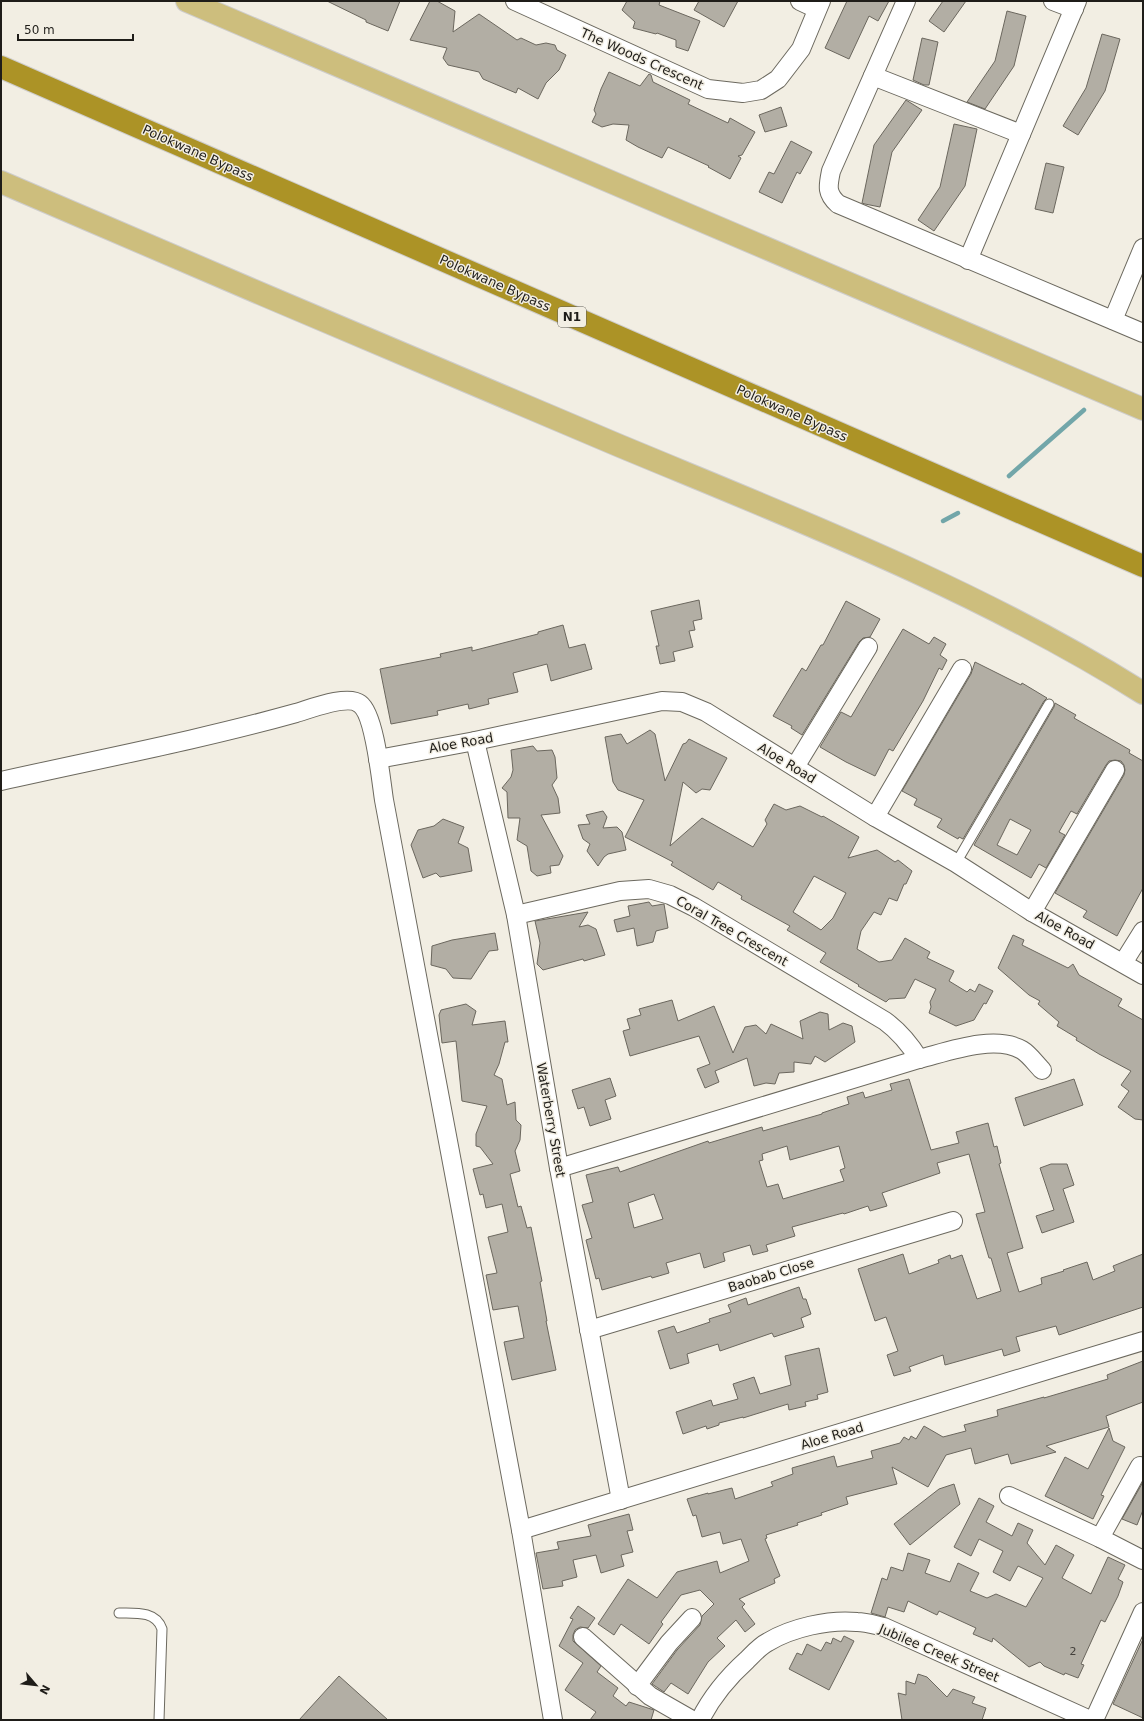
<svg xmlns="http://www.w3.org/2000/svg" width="1144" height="1721" font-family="'DejaVu Sans',sans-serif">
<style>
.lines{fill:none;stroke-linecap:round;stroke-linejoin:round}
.stream{stroke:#72a6a9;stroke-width:4.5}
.building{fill:#b2aea4;stroke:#6b675e;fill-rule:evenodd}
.lane-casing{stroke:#6c695f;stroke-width:11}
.street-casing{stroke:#6c695f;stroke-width:20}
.primary-casing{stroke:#cecdcc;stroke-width:24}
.highway-casing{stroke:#cecdcc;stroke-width:24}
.lane{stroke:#fff;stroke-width:9}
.street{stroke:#fff;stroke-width:18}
.primary{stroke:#cdbe7d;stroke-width:22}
.highway{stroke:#ac9326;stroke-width:22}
.labels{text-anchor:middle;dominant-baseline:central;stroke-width:3;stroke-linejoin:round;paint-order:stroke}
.number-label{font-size:11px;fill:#44413c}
.shield{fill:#f2eee3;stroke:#5e5c56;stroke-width:1}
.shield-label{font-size:12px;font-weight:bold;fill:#1f1d19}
.street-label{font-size:13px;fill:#1f1d19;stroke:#f2eee3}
</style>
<rect width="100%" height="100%" fill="#f2eee3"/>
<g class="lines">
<g class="stream">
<path d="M1009 476 1084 410"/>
<path d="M943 521 958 513"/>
</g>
</g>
<g class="building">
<path d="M327 1H400L388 31 366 22V20Z"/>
<path d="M430 1H437L455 11 453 32 479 14 517 40 521 38 536 45 546 43 555 45 557 50 566 55 559 70 546 83 538 99 518 88 516 93 483 79 479 72 448 65 443 58 447 48 410 40Z"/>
<path d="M627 1H660L659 5 700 21 688 51 676 47V40L657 33 656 34 633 28 635 22 622 10Z"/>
<path d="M699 1H738L724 27 694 10Z"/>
<path d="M847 1H889L878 21 869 16 849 59 825 48Z"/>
<path d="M943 1H966L944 32 929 21Z"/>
<path d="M1007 11 1026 16 1014 66 985 109 967 102 995 61Z"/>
<path d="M1102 34 1120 39 1105 91 1078 135 1063 126 1086 88Z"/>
<path d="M922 38 938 42 929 85H924L913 80Z"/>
<path d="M609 72 640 86 649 74 651 75 653 82 690 100 688 104 728 123 730 118 755 132 742 155 738 156 741 158 740 160 730 179 708 167 709 166 668 147 662 158 638 147 626 140 629 125 613 124 602 127 592 122 596 114 594 110 601 89Z"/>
<path d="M906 100 922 110 892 152 880 207 865 204 862 203 874 145Z"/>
<path d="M781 107 787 126 765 132 759 115Z"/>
<path d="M954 124 977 129 965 186 934 231 918 220 940 187Z"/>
<path d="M791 141 812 152 800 174 797 172 782 203 759 192 769 172 774 174Z"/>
<path d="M1046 163 1064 167 1053 213 1035 209Z"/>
<path d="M699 600 702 619 693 621 695 630 689 631 693 647 673 652 675 661 660 664 656 646H659L651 611Z"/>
<path d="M846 601 880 619 870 637 863 638 859 642 802 735 791 728 792 726 773 716 802 668 806 671 821 645H823Z"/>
<path d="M563 625 569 648 585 644 592 669 551 681 547 664 513 673 518 692 488 699 489 704 469 709 468 704 437 711 438 715 391 724 380 669 441 657 440 654 472 647V651L538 634V632Z"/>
<path d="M903 629 929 644 934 637 946 644 940 655 947 660 942 670 939 668 923 701 893 751 889 749 875 776 846 762 820 747 841 712 851 717Z"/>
<path d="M975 662 1021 685 1022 683 1047 698 1044 701 963 839 959 837 958 839 937 827 942 819 914 805 917 799 902 791 971 674Z"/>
<path d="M1055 703 1076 715 1074 718 1130 750 1129 753 1143 761V888L1117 936 1083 917 1087 911 1055 893 1124 775 1125 770 1124 765 1121 761 1115 760 1109 761 1106 765 1077 814 1071 811 1059 832 1065 835 1046 868 1039 864 1031 878 974 845 1054 707ZM1010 819 1031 830 1017 855 997 845Z"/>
<path d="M650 730 655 734 665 781 683 744 686 743 689 739 727 758 710 790 702 789 696 793 683 782 670 846 702 818 753 847 767 824 765 820 774 804 786 810 800 806 822 817 823 816 859 837 848 858 877 850 895 862 898 860 912 871 906 884H904L897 901 889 898 881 915 874 912 861 931 857 949 879 962 892 960 905 938 930 952 927 958 954 971 949 981 967 992 970 989 975 992 979 984 993 991 986 1004 984 1003 974 1020 956 1026 929 1013 931 1007 930 1002 936 989 915 979 905 998 889 999 886 1002 858 986 859 985 820 962 826 953 787 930 790 926 741 899 742 896 718 882 713 890 671 865 673 862 625 837 644 800 618 790 613 782 605 737 621 734 627 744ZM814 876 846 893 833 918 821 930 793 912Z"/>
<path d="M533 746 537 751 552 750 555 757 557 778 552 785 558 798 560 813 541 815 563 856 559 865 550 866 551 873 537 876 531 871 527 846 517 840 520 818H508L507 792 502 788 511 777 513 770 511 750Z"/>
<path d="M603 811 607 817 603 828 617 827 622 832 626 850 608 854 604 857 598 866 587 851 590 844 583 839 578 825 590 824 586 815Z"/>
<path d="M443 819 464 827 458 843 468 848 472 871 440 877 436 873 423 878 411 845 418 830 434 826Z"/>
<path d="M649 902 652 906 664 904 668 928 656 931 653 942 637 946 634 928 617 932 614 920 630 916 628 906Z"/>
<path d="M588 912 579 927 588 925 596 929 605 955 584 961 583 959 543 970 537 964 540 943 535 921Z"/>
<path d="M495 933 498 950 489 951 471 979 453 978 446 969 431 965 432 946 452 940Z"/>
<path d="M1013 935 1024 940 1022 945 1068 968 1073 964 1079 975 1122 999 1118 1006 1143 1020V1120L1135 1119 1118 1107 1129 1091 1121 1085 1131 1071 1099 1054 1076 1040 1077 1038 1057 1026 1059 1022 1038 1004 1040 1001 1029 995 998 968Z"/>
<path d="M672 1000 678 1021 714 1006 733 1053 745 1027 756 1025 766 1034 771 1024 803 1039 800 1021 820 1012 828 1014 829 1030 843 1023 852 1026 855 1042 825 1062 815 1056 811 1064 794 1062V1072L779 1073 775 1084 766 1083 754 1086 747 1058 715 1071 719 1082 705 1088 697 1069 710 1064 699 1036 630 1056 623 1031 630 1029 627 1019 641 1015 639 1009Z"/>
<path d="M466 1004 476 1011 472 1025 505 1021 508 1042H505L499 1064 494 1075 502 1079 507 1105 515 1102 516 1120 521 1125 520 1140 515 1151 520 1171 510 1174 518 1207 521 1206 527 1228 531 1227 542 1281 540 1282 547 1321H546L556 1370 512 1380 504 1342 524 1338 518 1306 493 1310 486 1275 497 1273 488 1237 508 1232 502 1204 486 1208 483 1194 480 1195 473 1169 493 1164 480 1147 476 1146V1134L487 1106 462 1101 456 1041 442 1043 439 1015 441 1010Z"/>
<path d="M610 1078 616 1096 605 1100 611 1119 590 1126 584 1107 578 1109 572 1090Z"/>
<path d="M909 1079 931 1150 959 1143 956 1132 988 1123 994 1147 997 1146 1001 1163 999 1164 1023 1248 1007 1253 1019 1292 1042 1284 1041 1278 1064 1271 1063 1270 1087 1262 1093 1280 1115 1271 1113 1266 1143 1254V1307L1059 1335 1056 1326 1016 1337 1020 1351 1004 1356 1002 1349 945 1365 943 1355 909 1367 911 1371 894 1376 887 1355 898 1351 886 1317 875 1321 858 1269 903 1254 909 1274 939 1263 938 1260 950 1255 951 1259 962 1255 977 1299 1001 1291 991 1258H989L976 1214 985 1212 969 1154 937 1163 940 1173 882 1193 887 1206 870 1211 868 1206 844 1214 843 1213 792 1227 795 1236 766 1245 768 1251 753 1255 750 1245 723 1253 725 1261 704 1268 700 1253 666 1263 669 1273 652 1278 651 1276 602 1290 599 1278 596 1279 586 1240 592 1238 582 1205 593 1202 586 1175 618 1167 620 1172 708 1141 709 1143 762 1127 763 1131 822 1114V1113L849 1104 847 1097 863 1092 865 1098 892 1090 890 1084ZM787 1146 790 1160 839 1146 845 1168 840 1170 844 1181 783 1199 778 1184 767 1187 759 1161 763 1160 762 1154ZM654 1194 663 1219 634 1228 628 1203Z"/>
<path d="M1074 1079 1083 1105 1024 1126 1015 1098Z"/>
<path d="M1051 1164H1067L1074 1185 1063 1189 1074 1222 1042 1233 1036 1216 1054 1210 1040 1168Z"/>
<path d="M799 1287 803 1299H806L811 1314 801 1318 804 1327 774 1337 772 1333 720 1351 718 1344 687 1354 689 1363 670 1369 658 1331 674 1326 677 1333 710 1322 709 1319 731 1312 728 1305 746 1298 748 1305Z"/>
<path d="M819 1348 828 1392 817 1395 818 1399 805 1402 806 1406 789 1410 788 1404 743 1418V1417L719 1423V1425L707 1429 706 1426 683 1434 676 1412 711 1400 713 1406 738 1399 733 1384 754 1377 760 1394 791 1385 785 1356Z"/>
<path d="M1143 1361V1402L1106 1416 1109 1427 1046 1446 1056 1452 1011 1464 1008 1454 975 1464 971 1448 946 1455 928 1487 892 1467 897 1484 846 1497 848 1504 821 1513 822 1515 797 1523 798 1525 766 1535 767 1538 765 1539 780 1576 774 1579 775 1583 739 1599 745 1604 742 1607 755 1624 745 1632 736 1620 717 1638 725 1646 708 1662 688 1694 671 1683 664 1692 652 1684 677 1650 700 1625 702 1616 714 1604 700 1590 681 1595 661 1622 663 1624 649 1644 621 1624 614 1635 598 1624 628 1579 657 1598 677 1572 717 1561 720 1573 749 1561 741 1539 723 1544 720 1532 702 1537 696 1515 693 1516 687 1499 708 1493V1494L732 1488 735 1499 773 1486 771 1482 793 1474 792 1468 834 1456 837 1467 873 1458 871 1451 900 1443 904 1437 909 1440 911 1436 916 1439 924 1426 943 1437 966 1431 964 1425 998 1416 997 1410 1044 1397V1398L1108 1379 1107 1375Z"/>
<path d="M1109 1428 1113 1441 1125 1447 1101 1495 1104 1496 1093 1519 1045 1496 1065 1457 1088 1469Z"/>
<path d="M1143 1482V1510L1137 1525 1122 1519Z"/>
<path d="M954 1484 960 1504 910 1545 894 1524 939 1489Z"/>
<path d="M979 1498 994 1506 986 1522 1012 1536 1018 1523 1033 1530 1027 1543 1045 1565 1056 1545 1074 1555 1062 1578 1091 1594 1108 1557 1125 1565 1118 1579 1123 1582 1118 1596 1105 1622 1101 1620 1081 1664 1084 1665 1078 1678 1065 1673 1064 1675 1044 1666 1040 1662 1029 1667 993 1638 992 1642 973 1634 976 1628 939 1611 937 1615 908 1601 904 1612 888 1607 885 1617 871 1613 882 1578 887 1580 891 1567 903 1571 908 1553 930 1560 925 1573 950 1582 958 1563 979 1573 970 1591 987 1598 996 1594 1026 1607 1043 1578 1018 1566 1010 1581 993 1572 1003 1551 979 1539 971 1556 954 1547Z"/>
<path d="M629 1514 633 1530 627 1531 633 1552 621 1555 624 1566 601 1573 596 1555 573 1560 577 1577 562 1581 563 1586 543 1589 536 1553 559 1549 557 1542 591 1536 588 1525Z"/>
<path d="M578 1606 595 1618 588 1628 580 1627 575 1630 573 1635V1641L601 1666 597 1672 618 1688 613 1696 626 1706 629 1702 654 1710 651 1720H590L596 1712 565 1690 583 1663 559 1646 573 1619 570 1618Z"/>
<path d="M844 1636 854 1641 829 1690 789 1669 797 1653 802 1655 807 1644 821 1651 826 1642 831 1644 833 1638 841 1642Z"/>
<path d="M1143 1639V1718L1113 1704Z"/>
<path d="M918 1674 927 1677 947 1697 953 1689 975 1697 972 1703 986 1708 982 1720H902L898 1693 906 1695V1681L915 1684Z"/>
<path d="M339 1676 388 1720H299Z"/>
</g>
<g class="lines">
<defs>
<g id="lane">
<path d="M956 863 1049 704"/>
<path d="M119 1613C136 1613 156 1611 162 1629L159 1720"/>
</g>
<g id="street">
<path d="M515 1 708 89 743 93 761 90 778 79 801 49 821 1"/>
<path d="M800 1 817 9"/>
<path d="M906 1 831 171C828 186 826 193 838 204L1143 333"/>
<path d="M1053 1 1074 9"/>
<path d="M873 76 1021 134"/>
<path d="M968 260 1077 1"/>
<path d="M1113 320 1143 248"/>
<path d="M475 741 516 915 559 1168 621 1500"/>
<path d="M378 759 475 741 662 701 682 702 706 712 875 817 956 863 1032 912 1143 975"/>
<path d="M795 767 868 647"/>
<path d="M1 781C99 759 199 740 296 713 310 709 348 694 360 704 375 715 381 781 384 800L521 1530 553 1720"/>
<path d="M875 817 962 669"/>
<path d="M1032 912 1115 770"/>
<path d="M516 915 620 891 649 889 670 895 694 907 885 1021C900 1032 909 1043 919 1059"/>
<path d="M1123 963 1143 931"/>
<path d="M559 1168 919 1059C947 1052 994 1034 1022 1050 1029 1054 1036 1064 1042 1070"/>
<path d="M589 1330 953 1221"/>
<path d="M1009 1496 1100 1538 1143 1560"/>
<path d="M521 1530 1143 1341"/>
<path d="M1100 1538 1140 1466"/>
<path d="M583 1637 650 1696 692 1720"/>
<path d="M637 1686 669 1643 692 1618"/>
<path d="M700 1720C712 1696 727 1678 747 1660 753 1654 760 1646 768 1642 791 1628 829 1619 857 1622 866 1622 875 1625 884 1627L1090 1720"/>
<path d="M1094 1720 1143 1612"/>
</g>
<g id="primary">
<path d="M187 1 1143 409"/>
<path d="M1 182C207 271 413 359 620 446 798 520 979 590 1143 693"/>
</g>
<path id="highway" d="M1 67 1143 566"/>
</defs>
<use href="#lane" class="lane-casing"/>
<use href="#street" class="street-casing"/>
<use href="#primary" class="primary-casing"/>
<use href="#highway" class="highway-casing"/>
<use href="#lane" class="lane"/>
<use href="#street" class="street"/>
<use href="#primary" class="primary"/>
<use href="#highway" class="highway"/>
</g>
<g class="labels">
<g class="number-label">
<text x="1073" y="1651">2</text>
</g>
<rect class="shield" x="558" y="307" width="28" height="20" rx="3"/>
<g class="shield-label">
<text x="572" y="317">N1</text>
</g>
<g class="street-label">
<text transform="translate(642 59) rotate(24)">The Woods Crescent</text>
<text transform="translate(198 153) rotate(24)">Polokwane Bypass</text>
<text transform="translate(495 283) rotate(24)">Polokwane Bypass</text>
<text transform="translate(792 413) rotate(24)">Polokwane Bypass</text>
<text transform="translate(461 743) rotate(-10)">Aloe Road</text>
<text transform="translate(787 763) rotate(31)">Aloe Road</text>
<text transform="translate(1065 930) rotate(29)">Aloe Road</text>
<text transform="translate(732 931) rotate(30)">Coral Tree Crescent</text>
<text transform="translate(551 1120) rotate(80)">Waterberry Street</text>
<text transform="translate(771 1275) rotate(-17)">Baobab Close</text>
<text transform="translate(832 1436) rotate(-17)">Aloe Road</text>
<text transform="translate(939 1653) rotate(23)">Jubilee Creek Street</text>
</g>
</g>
<rect width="1144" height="1721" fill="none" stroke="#1f1d19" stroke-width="4"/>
<g transform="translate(36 1685) rotate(118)" stroke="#f2eee3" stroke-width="3" paint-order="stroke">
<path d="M0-3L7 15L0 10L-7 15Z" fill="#1f1d19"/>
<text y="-6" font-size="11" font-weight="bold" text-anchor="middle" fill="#1f1d19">N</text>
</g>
<path d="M18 34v6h115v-6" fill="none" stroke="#1f1d19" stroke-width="2"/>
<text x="24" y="34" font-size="12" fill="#1f1d19" stroke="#f2eee3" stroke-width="3" paint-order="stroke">50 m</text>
</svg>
